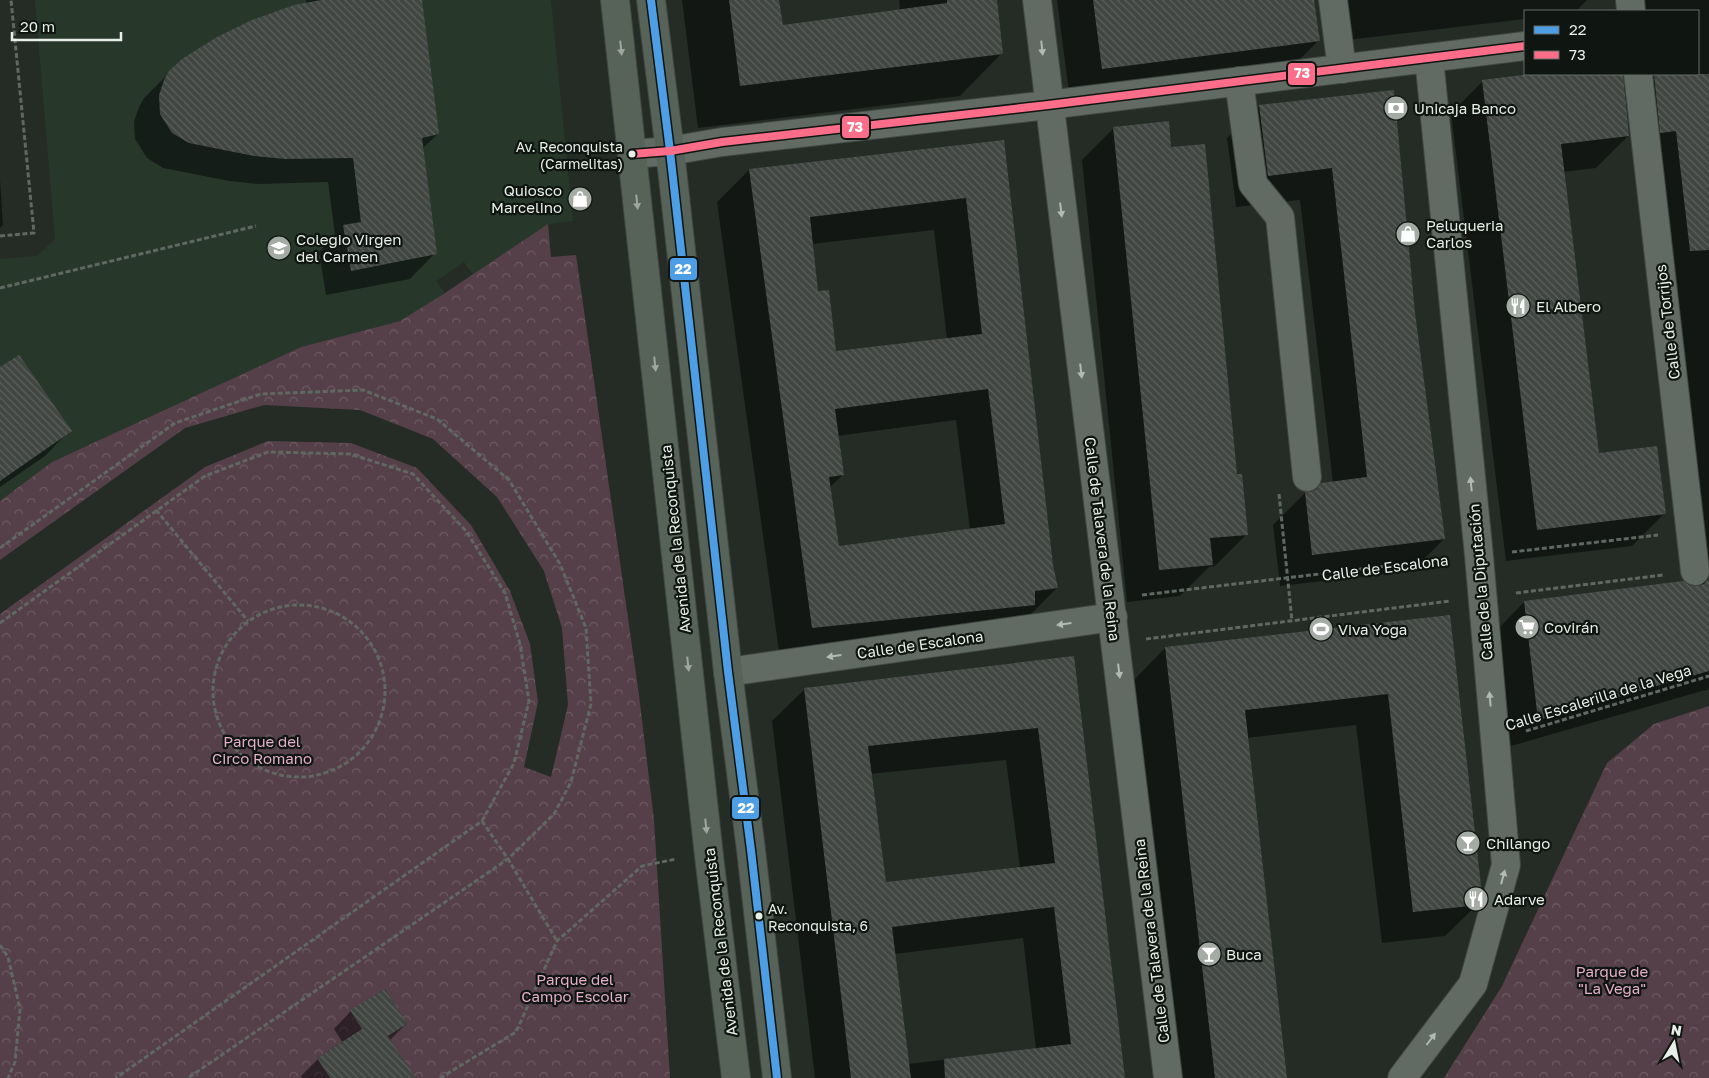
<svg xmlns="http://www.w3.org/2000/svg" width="1709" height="1078" font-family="'Golos Text',sans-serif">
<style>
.built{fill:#27382b}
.forest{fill:url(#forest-crowns)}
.shadow{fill:#0007;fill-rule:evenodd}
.building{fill:url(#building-back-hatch);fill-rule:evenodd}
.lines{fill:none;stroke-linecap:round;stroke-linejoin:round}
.street-casing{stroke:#414642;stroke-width:30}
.primary-casing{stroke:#414642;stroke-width:30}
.path{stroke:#606862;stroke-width:3;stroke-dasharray:5 2.5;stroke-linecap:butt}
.street{stroke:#616b63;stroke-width:28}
.primary{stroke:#576259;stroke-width:28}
.bus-1-casing{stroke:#0f1511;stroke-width:11}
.bus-2-casing{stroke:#0f1511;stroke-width:11}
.bus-1{stroke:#4d9ee5;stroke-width:8}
.bus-2{stroke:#fb6d88;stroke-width:8}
.oneway{fill:#9fa8a0}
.oneway2{fill:#b1bab3}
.bus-dot{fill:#e7efe8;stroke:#0f1511;stroke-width:2}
.labels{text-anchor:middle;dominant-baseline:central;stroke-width:4.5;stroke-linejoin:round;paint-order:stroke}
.bus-label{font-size:14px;fill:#e7efe8;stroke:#0f1511;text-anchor:end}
.poi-label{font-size:15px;fill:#e7efe8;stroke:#0f1511;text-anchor:start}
.street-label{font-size:15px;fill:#e7efe8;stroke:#0f1511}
.park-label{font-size:15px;fill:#e6aeca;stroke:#0f1511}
.line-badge{stroke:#0f1511;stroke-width:2}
.badge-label{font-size:14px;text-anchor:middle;font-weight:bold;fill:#fff}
</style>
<defs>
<pattern id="forest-crowns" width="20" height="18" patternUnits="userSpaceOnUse" patternTransform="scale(1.25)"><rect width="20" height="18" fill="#553f49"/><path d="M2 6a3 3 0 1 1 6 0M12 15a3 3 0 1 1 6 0" fill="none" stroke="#6d5b63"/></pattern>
<pattern id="building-back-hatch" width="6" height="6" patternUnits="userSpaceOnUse" patternTransform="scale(1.25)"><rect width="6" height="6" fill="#414642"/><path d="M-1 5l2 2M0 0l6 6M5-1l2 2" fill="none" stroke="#5c615d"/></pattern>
</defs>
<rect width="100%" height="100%" fill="#252c26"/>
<path class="built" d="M35 0H551L573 221 548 224 473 274 464 262 436 281 445 293 400 321 301 347 52 462 0 501V259L37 256 55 239Z"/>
<g class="forest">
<path d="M548 224 551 257 576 255 639 695 654 820 670 1078H398L410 1070 388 1036 407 1024 385 989 351 1010 362 1029 317 1058 330 1078H0V614L205 467 268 441 351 443 417 468 471 525 510 591 530 644 538 702 524 767 551 777 568 705 562 628 544 571 497 497 433 439 360 410 264 405 185 428 0 560V501L52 462 301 347 400 321 445 293Z"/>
<path d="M1709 706V1078H1444L1502 986 1607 763 1654 724Z"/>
</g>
<g class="shadow">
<path d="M306 0H421L438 134 422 149 435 253 410 279 326 295 319 252 335 235 328 182 259 184 229 181 163 168 147 158 135 139 134 121 139 107 144 98 182 60 307 4Z"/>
<path d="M682 0H778L782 27 900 11 899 0H995L1002 53 960 96 698 128Z"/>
<path d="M1057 0H1313L1318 41 1286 73 1070 100Z"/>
<path d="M1343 0H1587L1576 11H1525V19L1348 40Z"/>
<path d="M1630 0H1709V689L1511 746 1498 629 1524 602 1700 586 1649 157 1624 91 1628 136 1596 168 1563 172 1598 454 1664 514 1632 546 1506 561 1451 113 1483 81 1541 74H1621L1622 84 1632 74H1698V11H1632Z"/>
<path d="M1392 92 1414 313 1444 539 1412 571 1280 586 1273 525 1305 493 1314 492 1322 484 1333 483 1300 200 1236 207 1227 138 1260 106Z"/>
<path d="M1114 128 1170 148 1247 534 1215 566 1209 567 1180 596 1127 602 1082 160Z"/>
<path d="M1003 141 1052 565 1057 588 1025 620 780 659 717 202 749 170ZM934 230 947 339 835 353 817 293 812 244ZM956 420 970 530 838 548 830 487 843 475 837 436Z"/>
<path d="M0 179 3 225 0 228Z"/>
<path d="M0 369 70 430 45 456 0 487Z"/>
<path d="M1449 616 1478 904 1445 936 1382 943 1356 725 1247 738 1286 1078H1179L1133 681 1165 648Z"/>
<path d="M1073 657 1123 1078H815L772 721 805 689ZM1006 760 1020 868 885 883 870 774ZM1023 938 1036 1049 908 1064 895 954Z"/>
<path d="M351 1011 406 1024 390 1040 400 1078H302L301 1076 318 1059 343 1043 334 1029Z"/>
</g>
<g class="building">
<path d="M321 0H422L439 134 422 138 437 254 351 271 343 225 361 222 353 158 285 159 254 156 189 143 172 133 160 114 159 95 164 80 169 71 182 59 217 37 252 20 294 5Z"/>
<path d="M729 0H779L783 25 947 3V0H997L1003 54 740 86Z"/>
<path d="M1093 0H1314L1320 41 1102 69Z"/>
<path d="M1531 74H1623L1629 136 1561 144 1599 453 1657 446 1666 514 1537 530 1482 80Z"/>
<path d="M1654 74H1709V250L1690 251 1676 131 1660 133Z"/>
<path d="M1394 90 1415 313 1445 539 1312 555 1305 492H1309L1316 490 1321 483 1367 477 1332 168 1268 176 1259 105Z"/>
<path d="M1169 121 1171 147 1205 144 1237 474H1242L1248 535 1210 538 1213 565 1159 570 1113 127Z"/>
<path d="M1004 140 1053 565 1058 588 1035 591V605L812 628 749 169ZM966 198 982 334 836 351 829 290 818 291 810 217ZM988 389 1005 524 839 546 829 477 844 475 835 409Z"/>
<path d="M19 355 72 431 0 481V367Z"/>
<path d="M1709 578V671L1538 720 1524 601 1683 581 1689 585 1697 586 1704 584Z"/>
<path d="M1450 615 1482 894 1479 905 1413 912 1388 694 1245 710 1287 1078H1215L1165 647Z"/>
<path d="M1074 656 1125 1078H945L944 1059 1071 1044 1054 907 892 927 911 1078H851L804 688ZM1038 728 1055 863 886 882 868 746Z"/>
<path d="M385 989 407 1024 388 1036 416 1078H330L317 1058 362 1029 350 1010Z"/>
</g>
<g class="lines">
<defs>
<g id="street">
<path d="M1037 0 1168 1078"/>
<path d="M1333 0 1342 69"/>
<path d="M1630 0 1631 11"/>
<path d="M1638 74 1695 571"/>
<path d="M1239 81 1253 184 1280 217 1307 477"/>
<path d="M632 154 670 151 722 142 1048 105 1525 46"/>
<path d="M728 672 1113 617"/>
<path d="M1402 1078 1473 984 1506 865 1479 556 1429 58"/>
</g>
<g id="primary">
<path d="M615 0 709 856 736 1078"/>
<path d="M651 0 670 151 728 672 751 850 777 1078"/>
</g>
</defs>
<use href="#street" class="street-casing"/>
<use href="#primary" class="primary-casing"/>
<g class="path">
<path d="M0 236 34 233 11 0"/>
<path d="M0 288 256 226"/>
<path d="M1279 494 1292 621"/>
<path d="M156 510 248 621"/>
<path d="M0 548 175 423 261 394 363 390 437 419 509 480 560 564 586 628 591 704 571 782 554 814 508 859 188 1078"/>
<path d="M1512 552 1658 535"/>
<path d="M1516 593 1663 575"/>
<path d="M1142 595 1446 559"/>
<circle cx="299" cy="691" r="86"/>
<path d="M0 623 205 476 268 452 350 454 413 474 466 531 505 593 520 644 529 701 514 763 482 821 116 1078"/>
<path d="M1146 639 1450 601"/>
<path d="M1526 731 1709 676"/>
<path d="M482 821 508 859 557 941"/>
<path d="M0 945 8 957 20 1009 15 1062 8 1078"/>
<path d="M440 1078 516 1032 557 941 642 866 676 859"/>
</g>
<use href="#street" class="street"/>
<use href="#primary" class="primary"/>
<defs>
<path id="bus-1" d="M651 0 670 151 728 672 751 850 777 1078"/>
<path id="bus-2" d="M632 154 670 151 722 142 1048 105 1525 46"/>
</defs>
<use href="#bus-1" class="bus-1-casing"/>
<use href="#bus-2" class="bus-2-casing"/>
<use href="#bus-1" class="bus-1"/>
<use href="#bus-2" class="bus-2"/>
</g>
<defs><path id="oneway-solid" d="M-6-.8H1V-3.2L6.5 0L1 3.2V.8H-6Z" transform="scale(1.25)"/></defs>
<g class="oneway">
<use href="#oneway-solid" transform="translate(621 48) rotate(84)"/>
<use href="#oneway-solid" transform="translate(637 202) rotate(84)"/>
<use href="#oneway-solid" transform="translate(655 364) rotate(84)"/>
<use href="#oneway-solid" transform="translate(688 664) rotate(84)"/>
<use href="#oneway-solid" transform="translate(706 826) rotate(84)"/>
</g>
<g class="oneway2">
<use href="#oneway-solid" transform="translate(1042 48) rotate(84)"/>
<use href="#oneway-solid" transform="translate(1061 210) rotate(83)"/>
<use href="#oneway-solid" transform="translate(1081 371) rotate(83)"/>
<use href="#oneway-solid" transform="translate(1471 484) rotate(-96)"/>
<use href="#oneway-solid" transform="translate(1064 624) rotate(172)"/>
<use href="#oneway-solid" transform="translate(834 656) rotate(172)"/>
<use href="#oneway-solid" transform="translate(1119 671) rotate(83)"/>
<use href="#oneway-solid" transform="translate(1490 699) rotate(-95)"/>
<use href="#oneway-solid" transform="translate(1503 877) rotate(-75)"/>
<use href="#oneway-solid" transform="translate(1431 1039) rotate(-53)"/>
</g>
<defs>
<symbol id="bank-disc" viewBox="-11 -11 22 22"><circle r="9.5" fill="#a3aba4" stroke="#0f1511"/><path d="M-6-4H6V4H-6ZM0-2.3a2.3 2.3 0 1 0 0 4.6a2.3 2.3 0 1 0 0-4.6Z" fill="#fff"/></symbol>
<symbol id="shop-disc" viewBox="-11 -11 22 22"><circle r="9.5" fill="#a3aba4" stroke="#0f1511"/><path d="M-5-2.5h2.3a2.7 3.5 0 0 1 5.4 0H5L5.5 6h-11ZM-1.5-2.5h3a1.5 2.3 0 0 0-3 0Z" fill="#fff"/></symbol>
<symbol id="school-disc" viewBox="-11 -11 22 22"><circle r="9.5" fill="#a3aba4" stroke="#0f1511"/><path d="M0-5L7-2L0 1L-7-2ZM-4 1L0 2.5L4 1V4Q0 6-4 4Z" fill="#fff"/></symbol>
<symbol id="restaurant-disc" viewBox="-11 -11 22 22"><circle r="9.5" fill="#a3aba4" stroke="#0f1511"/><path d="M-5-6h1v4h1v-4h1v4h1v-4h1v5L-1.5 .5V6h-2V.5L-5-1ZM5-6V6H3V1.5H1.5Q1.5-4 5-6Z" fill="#fff"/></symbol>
<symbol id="supermarket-disc" viewBox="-11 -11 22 22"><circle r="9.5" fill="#a3aba4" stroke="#0f1511"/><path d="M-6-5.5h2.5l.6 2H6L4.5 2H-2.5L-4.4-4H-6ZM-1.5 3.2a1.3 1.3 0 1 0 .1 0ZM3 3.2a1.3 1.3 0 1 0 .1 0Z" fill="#fff"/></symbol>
<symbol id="stadium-disc" viewBox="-11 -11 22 22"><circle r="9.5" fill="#a3aba4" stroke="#0f1511"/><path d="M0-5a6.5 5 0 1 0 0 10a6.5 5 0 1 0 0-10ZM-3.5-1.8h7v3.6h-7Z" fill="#fff"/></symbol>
<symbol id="bar-disc" viewBox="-11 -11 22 22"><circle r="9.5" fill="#a3aba4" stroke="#0f1511"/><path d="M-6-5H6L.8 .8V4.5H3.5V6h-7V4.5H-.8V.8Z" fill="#fff"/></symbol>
</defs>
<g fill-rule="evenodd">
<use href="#bank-disc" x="1382" y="94" width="28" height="28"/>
<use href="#shop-disc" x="566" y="185" width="28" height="28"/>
<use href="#shop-disc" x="1394" y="220" width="28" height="28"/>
<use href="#school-disc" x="265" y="234" width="28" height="28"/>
<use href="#restaurant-disc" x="1504" y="292" width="28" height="28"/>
<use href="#supermarket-disc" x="1513" y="613" width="28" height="28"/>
<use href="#stadium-disc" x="1307" y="615" width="28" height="28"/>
<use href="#bar-disc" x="1454" y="829" width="28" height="28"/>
<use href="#restaurant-disc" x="1462" y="885" width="28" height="28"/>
<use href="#bar-disc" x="1195" y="940" width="28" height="28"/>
</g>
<g class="bus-dot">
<circle cx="632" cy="154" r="4.5"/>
<circle cx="759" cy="916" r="4.5"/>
</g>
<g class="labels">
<g class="bus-label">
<text x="623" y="146">Av. Reconquista<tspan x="623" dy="17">(Carmelitas)</tspan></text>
<text x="768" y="908" text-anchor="start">Av.<tspan x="768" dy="17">Reconquista, 6</tspan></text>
</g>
<g class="poi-label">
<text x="1414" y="108">Unicaja Banco</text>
<text x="562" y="190" text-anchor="end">Quiosco<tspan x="562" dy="17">Marcelino</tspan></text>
<text x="1426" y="225">Peluqueria<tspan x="1426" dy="17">Carlos</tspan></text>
<text x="296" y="239">Colegio Virgen<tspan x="296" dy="17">del Carmen</tspan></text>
<text x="1536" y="306">El Albero</text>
<text x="1544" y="627">Covirán</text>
<text x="1338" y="629">Viva Yoga</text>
<text x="1486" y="843">Chilango</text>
<text x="1494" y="899">Adarve</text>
<text x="1226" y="954">Buca</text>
</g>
<g class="street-label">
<text transform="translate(1667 322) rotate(-97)">Calle de Torrijos</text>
<text transform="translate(675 539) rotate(-96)">Avenida de la Reconquista</text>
<text transform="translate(1103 539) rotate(83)">Calle de Talavera de la Reina</text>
<text transform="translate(1385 567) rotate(-7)">Calle de Escalona</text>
<text transform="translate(1480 582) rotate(-95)">Calle de la Diputación</text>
<text transform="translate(920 644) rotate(-8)">Calle de Escalona</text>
<text transform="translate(1598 697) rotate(-17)">Calle Escalerilla de la Vega</text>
<text transform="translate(1151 941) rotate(-97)">Calle de Talavera de la Reina</text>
<text transform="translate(720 942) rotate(-97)">Avenida de la Reconquista</text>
</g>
<g class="park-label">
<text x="262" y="741">Parque del<tspan x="262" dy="17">Circo Romano</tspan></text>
<text x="1612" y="971">Parque de<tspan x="1612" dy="17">"La Vega"</tspan></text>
<text x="575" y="979">Parque del<tspan x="575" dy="17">Campo Escolar</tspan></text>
</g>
</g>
<g class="line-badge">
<rect x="1287" y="62" width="29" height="24" rx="5" fill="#fb6d88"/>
<rect x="841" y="115" width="29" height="24" rx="5" fill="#fb6d88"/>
<rect x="669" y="257" width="29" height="24" rx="5" fill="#4d9ee5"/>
<rect x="731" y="796" width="29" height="24" rx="5" fill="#4d9ee5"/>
</g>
<g class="badge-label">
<text x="1302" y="78">73</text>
<text x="855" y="132">73</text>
<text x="683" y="274">22</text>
<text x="746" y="813">22</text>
</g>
<rect x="1524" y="10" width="175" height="65" fill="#0f1511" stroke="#656c67"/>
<rect x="1534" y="26" width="25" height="8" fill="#4d9ee5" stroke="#656c67"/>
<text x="1569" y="35" font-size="15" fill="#e7efe8">22</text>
<rect x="1534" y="51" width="25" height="8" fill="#fb6d88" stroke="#656c67"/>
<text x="1569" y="60" font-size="15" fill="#e7efe8">73</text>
<g transform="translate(1674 1043) rotate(10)" stroke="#0f1511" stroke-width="4" paint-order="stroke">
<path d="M0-4L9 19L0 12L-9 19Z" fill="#e7efe8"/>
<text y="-8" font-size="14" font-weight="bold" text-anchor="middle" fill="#e7efe8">N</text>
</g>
<path d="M12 32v8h109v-8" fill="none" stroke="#e7efe8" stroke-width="2.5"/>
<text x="20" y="32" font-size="15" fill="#e7efe8" stroke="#0f1511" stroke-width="4" paint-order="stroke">20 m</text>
</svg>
